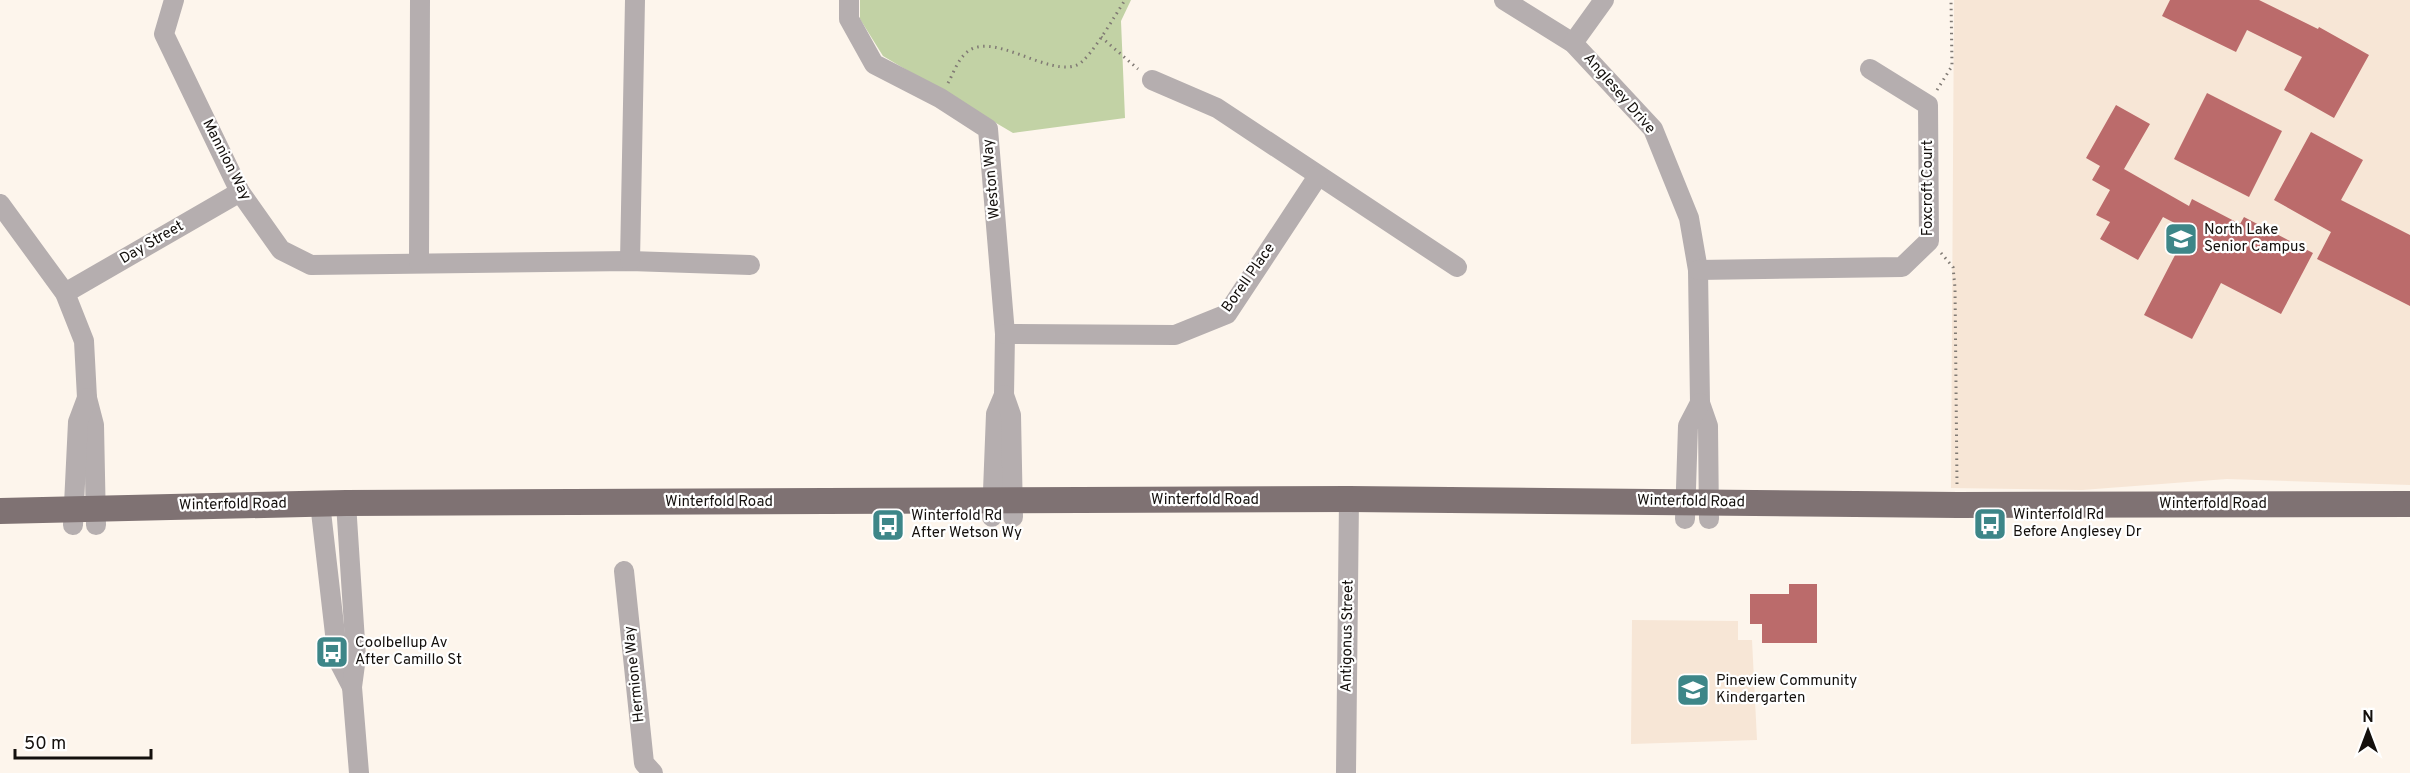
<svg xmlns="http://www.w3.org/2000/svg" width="2410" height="773" font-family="Overpass,sans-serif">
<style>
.built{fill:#f7e6d6}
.green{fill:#c2d2a5}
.building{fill:#bb6b6b}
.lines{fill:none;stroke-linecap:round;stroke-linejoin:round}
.path{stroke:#807a74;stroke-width:3;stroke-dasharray:1.5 4.5;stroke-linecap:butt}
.minor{stroke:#b5aeaf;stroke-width:20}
.major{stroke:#7f7273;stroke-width:26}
.labels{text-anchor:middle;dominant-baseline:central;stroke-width:4.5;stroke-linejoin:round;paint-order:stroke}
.street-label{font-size:15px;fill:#14100d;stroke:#fff}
.poi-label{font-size:15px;fill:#14100d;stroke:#fff;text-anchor:start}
</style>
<rect width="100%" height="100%" fill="#fdf5ec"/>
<g class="built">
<path d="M1954 0H2410V485L2227 479 2082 490 1951 488Z"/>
<path d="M1632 620 1738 621V640H1752L1757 740 1631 744Z"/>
</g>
<path class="green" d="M860 0H1131L1121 21 1125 118 1013 133 883 56 860 19Z"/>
<g class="building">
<path d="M2170 0H2259L2318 29 2319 27 2369 55 2334 118 2284 90 2302 57 2247 30 2236 52 2162 16Z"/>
<path d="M2207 93 2282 131 2249 197 2174 159Z"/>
<path d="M2116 105 2150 124 2124 169 2189 206 2192 199 2240 224 2244 217 2313 253 2281 314 2221 283 2192 339 2144 315 2188 230 2163 217 2138 260 2100 239 2110 222 2096 215 2110 190 2092 180 2100 166 2086 158Z"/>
<path d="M2311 132 2363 160 2341 200 2410 235V306L2317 259 2331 232 2274 200Z"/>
<path d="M1789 584H1817V643H1762V624H1750V594H1789Z"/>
</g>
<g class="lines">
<g class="path">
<path d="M1101 37 1138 69"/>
<path d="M948 83C953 74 957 62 964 55 989 26 1050 80 1079 64 1091 57 1116 14 1125 0"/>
<path d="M1937 90 1952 66 1951 0"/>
<path d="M1941 253 1953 267 1955 288 1957 485"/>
</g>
<g class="minor">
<path d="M174 0 164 34 240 192 281 250 311 265 630 261 750 265"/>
<path d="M849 0V19L874 64 940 98 988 129 1005 334 1004 395 996 414 992 517"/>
<path d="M1504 0 1573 43 1653 129 1689 218 1698 270 1700 403 1708 426 1709 519"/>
<path d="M1573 43 1604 0"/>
<path d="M1152 80 1217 108 1457 267"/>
<path d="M0 204 65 293 84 341 87 398 94 425 96 525"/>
<path d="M630 261 635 0"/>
<path d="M419 262 420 0"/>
<path d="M1698 270 1902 267 1929 241 1928 105 1870 69"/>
<path d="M65 293 240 192"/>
<path d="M1005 334 1175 335 1227 314 1318 176"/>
<path d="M1004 395 1011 415 1013 517"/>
<path d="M320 503 338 660 352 687"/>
<path d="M346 503 356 657 352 687 359 773"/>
<path d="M1685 519 1688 426 1700 403"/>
<path d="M73 525 78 422 87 398"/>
<path d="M624 571 644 763 653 773"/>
<path d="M1346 773 1349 499"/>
</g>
<path class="major" d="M0 511 346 503 1349 499 1958 505 2410 504"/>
</g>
<defs>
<symbol id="school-square" viewBox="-11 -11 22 22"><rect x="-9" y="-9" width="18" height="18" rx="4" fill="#3d8688" stroke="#fff"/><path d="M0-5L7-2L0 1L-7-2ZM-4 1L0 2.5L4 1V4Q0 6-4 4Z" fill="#fff"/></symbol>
<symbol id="bus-square" viewBox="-11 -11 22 22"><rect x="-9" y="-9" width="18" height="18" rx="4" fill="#3d8688" stroke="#fff"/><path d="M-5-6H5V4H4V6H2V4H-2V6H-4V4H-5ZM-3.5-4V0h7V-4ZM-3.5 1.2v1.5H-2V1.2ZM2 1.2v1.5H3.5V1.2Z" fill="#fff"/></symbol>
</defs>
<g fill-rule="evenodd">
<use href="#school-square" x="2162" y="220" width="38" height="38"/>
<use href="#bus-square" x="1971" y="505" width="38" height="38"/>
<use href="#bus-square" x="869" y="506" width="38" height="38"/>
<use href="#bus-square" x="313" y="633" width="38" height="38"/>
<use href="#school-square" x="1674" y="671" width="38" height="38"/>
</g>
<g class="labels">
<g class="street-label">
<text transform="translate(1619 94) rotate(49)">Anglesey Drive</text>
<text transform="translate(226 160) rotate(63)">Mannion Way</text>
<text transform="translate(992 179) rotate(-95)">Weston Way</text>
<text transform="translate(1928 188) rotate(-90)">Foxcroft Court</text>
<text transform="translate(152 243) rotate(-30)">Day Street</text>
<text transform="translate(1249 278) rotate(-55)">Borell Place</text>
<text x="1205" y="500">Winterfold Road</text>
<text x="719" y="502">Winterfold Road</text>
<text transform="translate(1691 502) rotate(1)">Winterfold Road</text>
<text x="2213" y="504">Winterfold Road</text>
<text transform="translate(233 505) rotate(-1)">Winterfold Road</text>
<text transform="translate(1348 636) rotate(-89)">Antigonus Street</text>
<text transform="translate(635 674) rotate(-96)">Hermione Way</text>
</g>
<g class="poi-label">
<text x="2204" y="230">North Lake<tspan x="2204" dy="17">Senior Campus</tspan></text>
<text x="2013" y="515">Winterfold Rd<tspan x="2013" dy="17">Before Anglesey Dr</tspan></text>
<text x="911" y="516">Winterfold Rd<tspan x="911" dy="17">After Wetson Wy</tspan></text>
<text x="355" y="643">Coolbellup Av<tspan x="355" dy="17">After Camillo St</tspan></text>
<text x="1716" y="681">Pineview Community<tspan x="1716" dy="17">Kindergarten</tspan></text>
</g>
</g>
<g transform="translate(2368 731)" stroke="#ffffff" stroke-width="4.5" paint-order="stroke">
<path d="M0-4.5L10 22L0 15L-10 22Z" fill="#14100d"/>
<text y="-9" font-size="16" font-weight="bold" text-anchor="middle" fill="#14100d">N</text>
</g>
<path d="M15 749v9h136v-9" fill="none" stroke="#14100d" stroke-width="3"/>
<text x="24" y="749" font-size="18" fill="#14100d" stroke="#ffffff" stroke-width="4.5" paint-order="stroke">50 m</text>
</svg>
